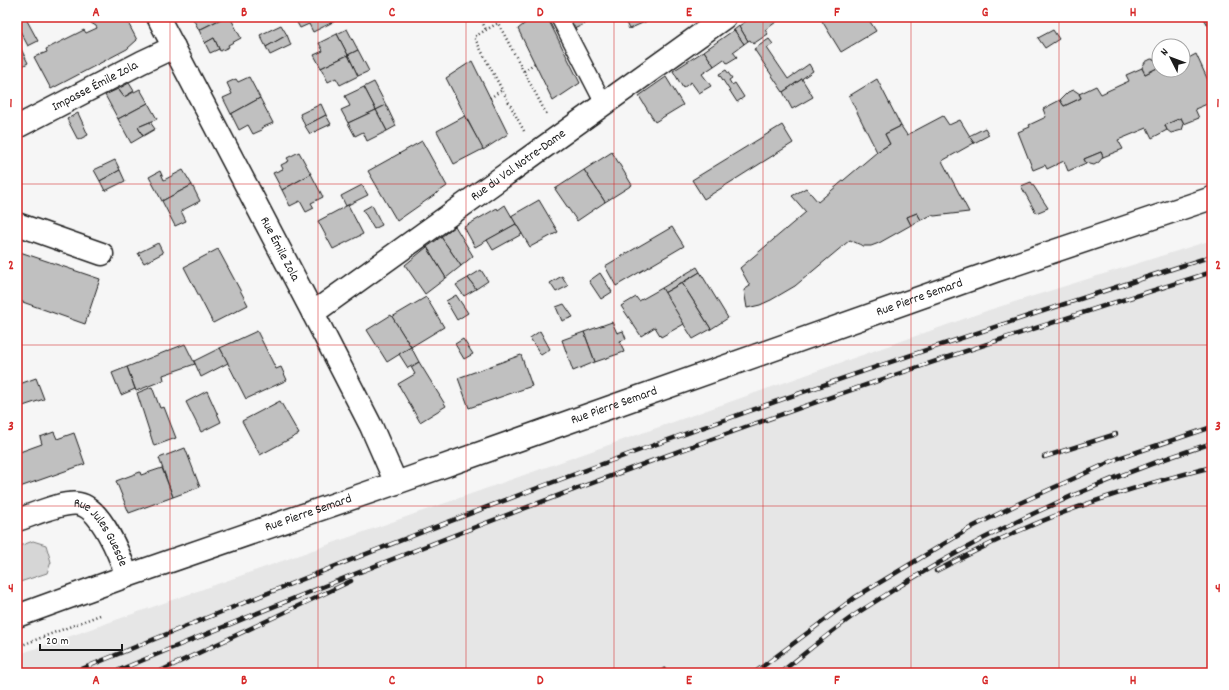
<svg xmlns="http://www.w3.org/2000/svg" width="1229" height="690" font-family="Dekko,sans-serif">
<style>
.built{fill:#e6e6e6}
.green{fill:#d6d6d6;stroke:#797979}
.building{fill:#c0c0c0;stroke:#1c1c1c}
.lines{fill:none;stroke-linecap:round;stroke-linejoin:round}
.service-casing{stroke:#1c1c1c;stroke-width:19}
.minor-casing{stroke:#1c1c1c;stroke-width:25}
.path{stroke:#1c1c1c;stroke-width:2.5;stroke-dasharray:1 3;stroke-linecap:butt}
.service{stroke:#fff;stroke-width:16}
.minor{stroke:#fff;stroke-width:22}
.rail-casing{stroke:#1c1c1c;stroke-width:4.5}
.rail{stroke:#fff;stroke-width:3;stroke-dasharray:9;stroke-linecap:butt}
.grid{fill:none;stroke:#d62828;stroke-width:1;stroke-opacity:0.55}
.labels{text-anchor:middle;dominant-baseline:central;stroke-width:3;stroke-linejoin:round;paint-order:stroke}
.street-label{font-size:13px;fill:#1c1c1c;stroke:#fff}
.neatline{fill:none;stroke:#d62828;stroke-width:1.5}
.grid-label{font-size:13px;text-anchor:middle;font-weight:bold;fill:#d62828}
</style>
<rect width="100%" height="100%" fill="#f6f6f6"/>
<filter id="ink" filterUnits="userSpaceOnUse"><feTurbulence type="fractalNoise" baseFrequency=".025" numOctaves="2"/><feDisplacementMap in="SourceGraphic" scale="8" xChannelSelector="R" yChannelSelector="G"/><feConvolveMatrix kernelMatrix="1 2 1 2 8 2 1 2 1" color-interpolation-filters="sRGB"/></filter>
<g filter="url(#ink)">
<path class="built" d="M1212 240V673H17V655L989 310Z"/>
<path class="green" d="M33 541 46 545 51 562 47 573 17 583V547Z"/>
<g class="building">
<path d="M17 17H25L38 41 28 46 17 25Z"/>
<path d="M88 17H125L137 40 127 49 51 89 34 57 47 52 46 49 84 30 86 33 97 28 96 26 91 23Z"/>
<path d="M192 17H225L199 30Z"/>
<path d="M225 17H230L241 38 228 45 229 47 220 51 214 38 205 43 199 30Z"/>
<path d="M294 17H328L331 23 313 32 309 24 300 28Z"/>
<path d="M328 17H342L331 23Z"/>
<path d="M528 17H547L580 83 553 101 518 29 529 20Z"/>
<path d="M566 17H599L572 30Z"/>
<path d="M623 17H644L647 21 629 29Z"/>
<path d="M752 17H783L765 30 768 34 753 44 750 40 748 41 739 26Z"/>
<path d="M829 17H867L876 31 841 52 822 21Z"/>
<path d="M1203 17H1212V32Z"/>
<path d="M281 25 287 35 266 47 260 35Z"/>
<path d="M739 26 748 41 744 44 734 30Z"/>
<path d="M347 29 358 50 348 55 337 34Z"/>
<path d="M734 30 744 44 733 52 737 57 727 63 724 59 714 66 704 51Z"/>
<path d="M1053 30 1059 39 1045 48 1038 38Z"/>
<path d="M337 34 348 55 321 68 314 55 323 51 319 43Z"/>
<path d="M287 35 291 45 270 55 266 47Z"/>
<path d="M214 38 219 49 210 53 205 43Z"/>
<path d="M769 39 773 44 767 48 788 79 809 64 813 71 783 92 754 49Z"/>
<path d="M17 41 28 63 17 69Z"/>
<path d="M358 50 369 71 358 76 348 55Z"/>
<path d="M704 51 714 66 702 74 711 86 699 93 691 82 683 88 673 71Z"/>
<path d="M1196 54 1212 89V102L1195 109 1199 118 1184 124 1181 118 1165 125 1167 130 1152 138 1147 128 1118 140 1123 149 1103 157 1101 152 1084 159 1086 163 1068 171 1064 161 1047 169 1045 165 1033 170 1018 132 1030 127 1029 125 1046 117 1043 109 1060 100 1064 106 1081 98 1079 94 1096 86 1101 94 1129 81 1126 75 1142 68 1145 74 1159 67V70H1183V61Z"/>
<path d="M348 55 358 76 340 85 336 78 328 82 321 68Z"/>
<path d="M1151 59 1157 60 1159 67 1145 74 1142 68 1145 62Z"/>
<path d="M472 61 508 134 483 150 446 78Z"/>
<path d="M726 70 732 78 729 80 732 85 735 83 744 97 737 102 719 74Z"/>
<path d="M249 77 260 98 231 114 223 98 232 94 227 83 236 79 238 82Z"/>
<path d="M666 77 683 105 655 122 639 96Z"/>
<path d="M802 79 813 97 792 109 783 92Z"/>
<path d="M877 79 901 126 885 134 890 144 877 152 849 96Z"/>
<path d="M374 82 386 105 376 110 364 87Z"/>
<path d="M129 83 134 91 124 97 118 89Z"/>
<path d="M364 87 376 110 348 123 341 110 350 106 345 96Z"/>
<path d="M118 89 124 97 140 89 148 103 118 119 105 95Z"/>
<path d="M1074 90 1080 94H1079L1081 98 1064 106 1060 100 1068 92Z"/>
<path d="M260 98 273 123 261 128 262 130 253 134 248 125 239 130 231 114Z"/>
<path d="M148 103 157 119 138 127 143 136 131 143 118 119Z"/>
<path d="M321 104 326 115 305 126 300 114Z"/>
<path d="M386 105 396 126 387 131 376 110Z"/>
<path d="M376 110 387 131 367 141 363 132 355 136 348 123Z"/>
<path d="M78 113 88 135 78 140 67 119Z"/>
<path d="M326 115 331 124 310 134 305 126Z"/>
<path d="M465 116 483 149 454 164 437 131Z"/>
<path d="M943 116 949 125 960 120 974 143 942 161 969 212 934 216 932 215 921 220 917 213 907 217 911 225 879 243 871 246H863L850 240 795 286 771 300 760 305 747 308 744 290 750 286 740 268 806 212 792 196 806 188 818 202 877 152 890 144 885 134 901 126 907 135Z"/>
<path d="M1181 118 1184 124 1182 130 1171 133 1167 130 1165 125Z"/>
<path d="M150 122 155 129 143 136 138 127Z"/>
<path d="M782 125 793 143 704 199 692 180Z"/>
<path d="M985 128 989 135 974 143 969 136Z"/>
<path d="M422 141 447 186 397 221 368 171Z"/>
<path d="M299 152 311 174 282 190 273 173 283 169 281 165 289 161 287 158Z"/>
<path d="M612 152 632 185 605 202 584 170Z"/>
<path d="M1101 152 1103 157 1099 162 1094 165 1086 163 1084 159Z"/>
<path d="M115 160 120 170 100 181 94 170Z"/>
<path d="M120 170 125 181 105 191 100 181Z"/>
<path d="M183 170 192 185 162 201 149 177 160 171 164 180Z"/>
<path d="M584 170 605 202 577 221 555 189Z"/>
<path d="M311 174 323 197 311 203 314 208 306 212 300 201 290 206 282 190Z"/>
<path d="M1031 182 1048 208 1036 213 1021 186Z"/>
<path d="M192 185 200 201 181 211 186 221 175 226 162 201Z"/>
<path d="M362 185 368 195 346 206 341 196Z"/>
<path d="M539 200 558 232 530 247 511 216Z"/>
<path d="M348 205 363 234 333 249 318 221Z"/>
<path d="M372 205 382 225 374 229 363 210Z"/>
<path d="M505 205 516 224 475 247 464 227 497 208 498 210Z"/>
<path d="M917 213 921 220 911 225 907 217Z"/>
<path d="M516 224 522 234 493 250 487 240Z"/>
<path d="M455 226 473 256 461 266 441 237Z"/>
<path d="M672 227 684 246 616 286 605 266Z"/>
<path d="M441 237 461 266 446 278 427 247Z"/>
<path d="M158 243 163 253 144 263 138 253Z"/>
<path d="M427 247 446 278 425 294 405 265Z"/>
<path d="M218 249 248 305 213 323 184 267Z"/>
<path d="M17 251 100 279 85 324 17 300Z"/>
<path d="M697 267 700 272 664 293 662 288Z"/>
<path d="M481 270 488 281 476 289 468 278Z"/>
<path d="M700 272 728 318 711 329 682 283Z"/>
<path d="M600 273 612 292 601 299 589 281Z"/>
<path d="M562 276 568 286 556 292 550 283Z"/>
<path d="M468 278 476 289 464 296 456 285Z"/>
<path d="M682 283 711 329 693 339 664 293Z"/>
<path d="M662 288 684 324 661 337 655 327 641 336 621 306 636 297 639 301Z"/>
<path d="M456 295 468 313 457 320 446 301Z"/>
<path d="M426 297 444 327 411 347 392 317Z"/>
<path d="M564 304 573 317 562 321 556 307Z"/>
<path d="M391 315 411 347 387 362 367 330Z"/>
<path d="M612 322 617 333 623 331 626 339 620 341 624 352 595 362 584 332Z"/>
<path d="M257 331 276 369 281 367 287 380 246 399 220 348Z"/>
<path d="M540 331 550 349 541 355 530 338Z"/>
<path d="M584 332 595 362 573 371 562 340Z"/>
<path d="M463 339 473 354 464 359 455 344Z"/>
<path d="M185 344 195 364 163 375 164 380 136 391 127 367Z"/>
<path d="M411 347 419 362 408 368 399 354Z"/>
<path d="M220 348 228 363 201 377 194 361Z"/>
<path d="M521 355 532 386 469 408 458 378Z"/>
<path d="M419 362 446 406 420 422 398 384 415 374 411 367Z"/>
<path d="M127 367 135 389 121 395 112 373Z"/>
<path d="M36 378 44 399 17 408V385Z"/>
<path d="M152 387 160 408 164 407 176 438 154 446 137 393Z"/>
<path d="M207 391 221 422 201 432 186 402Z"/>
<path d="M280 401 299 434 260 455 242 421Z"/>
<path d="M54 432 57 439 74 433 85 464 17 488V453L42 444 40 437Z"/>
<path d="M185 448 200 487 173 497 159 458Z"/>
<path d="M162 468 173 497 129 513 116 481 140 472 141 475Z"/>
</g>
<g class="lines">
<defs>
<path id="service" d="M559 17 604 104"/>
<g id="minor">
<path id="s1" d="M158 17 313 313 371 426 396 483"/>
<path id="s2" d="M17 127 142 62 174 47"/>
<path d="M17 224 102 254"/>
<path id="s3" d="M313 313 725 17"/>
<path id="s4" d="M17 520C33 515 63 501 79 504 101 508 120 556 127 576"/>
<path id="s5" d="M17 616 127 576 396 483 995 271 1212 198"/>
</g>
</defs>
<use href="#service" class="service-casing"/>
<use href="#minor" class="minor-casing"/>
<g class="path">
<path d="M480 17 486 30"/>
<path d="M524 71 535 63"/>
<path d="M490 98 502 90"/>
<path d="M524 131 474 37 498 23 547 115"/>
<path d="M17 647 100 615"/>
</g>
<use href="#service" class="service"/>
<use href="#minor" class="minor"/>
<defs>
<g id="rail">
<path d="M1044 457 1116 434"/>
<path d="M936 571C964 557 992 542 1021 530 1082 503 1147 483 1212 467"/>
<path d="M72 673C265 593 460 515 657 444 841 377 1026 316 1212 256"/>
<path d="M112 673C472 522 839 387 1212 272"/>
<path d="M156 673 351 581"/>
<path d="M660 673 664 670"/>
<path d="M754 673 854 598 972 527 1022 502 1119 458 1212 427"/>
<path d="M780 673C806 653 832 630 859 612 968 540 1087 483 1212 443"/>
</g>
</defs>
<use href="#rail" class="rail-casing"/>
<use href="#rail" class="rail"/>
</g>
</g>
<path class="grid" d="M170 17V673M318 17V673M466 17V673M614 17V673M763 17V673M911 17V673M1059 17V673M17 184H1212M17 345H1212M17 506H1212"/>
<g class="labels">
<g class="street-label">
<text stroke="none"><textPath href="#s2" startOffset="88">Impasse Émile Zola</textPath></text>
<text stroke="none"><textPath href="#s3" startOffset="253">Rue du Val Notre-Dame</textPath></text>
<text stroke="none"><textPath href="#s1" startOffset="262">Rue Émile Zola</textPath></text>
<text stroke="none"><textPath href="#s5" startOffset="957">Rue Pierre Semard</textPath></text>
<text stroke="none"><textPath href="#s5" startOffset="633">Rue Pierre Semard</textPath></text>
<text stroke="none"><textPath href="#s5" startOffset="309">Rue Pierre Semard</textPath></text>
<text stroke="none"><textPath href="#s4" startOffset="101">Rue Jules Guesde</textPath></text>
</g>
</g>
<rect width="1229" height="690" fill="none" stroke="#fff" stroke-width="44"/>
<g transform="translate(1171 58) rotate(312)"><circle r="19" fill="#ffffff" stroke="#a4a4a4"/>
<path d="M0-3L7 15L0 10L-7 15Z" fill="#1c1c1c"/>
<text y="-6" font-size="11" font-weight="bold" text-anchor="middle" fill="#1c1c1c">N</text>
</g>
<path d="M40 644v6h82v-6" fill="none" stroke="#1c1c1c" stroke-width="2"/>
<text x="46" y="644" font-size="12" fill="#1c1c1c" stroke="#ffffff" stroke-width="3" paint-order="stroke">20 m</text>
<rect x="22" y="22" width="1185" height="646" class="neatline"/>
<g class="grid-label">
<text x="96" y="16">A</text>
<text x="244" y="16">B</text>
<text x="392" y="16">C</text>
<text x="540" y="16">D</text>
<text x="689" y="16">E</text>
<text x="837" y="16">F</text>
<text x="985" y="16">G</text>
<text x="1133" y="16">H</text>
<text x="11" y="107">1</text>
<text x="1218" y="107">1</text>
<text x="11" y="269">2</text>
<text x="1218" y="269">2</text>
<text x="11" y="430">3</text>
<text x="1218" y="430">3</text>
<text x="11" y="592">4</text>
<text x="1218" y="592">4</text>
<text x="96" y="684">A</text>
<text x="244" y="684">B</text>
<text x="392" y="684">C</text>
<text x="540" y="684">D</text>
<text x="689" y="684">E</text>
<text x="837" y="684">F</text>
<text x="985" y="684">G</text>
<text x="1133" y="684">H</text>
</g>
</svg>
